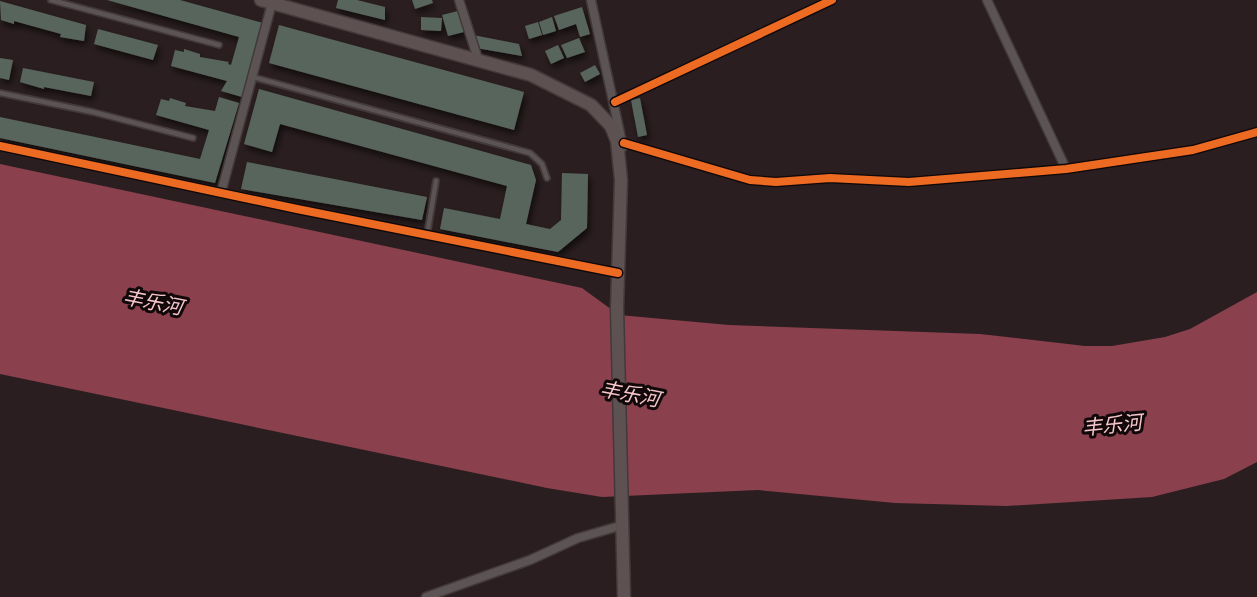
<svg xmlns="http://www.w3.org/2000/svg" width="1257" height="597" font-family="'Space Grotesk','Noto Sans SC',sans-serif">
<style>
.water{fill:#8b404d}
.building{fill:#59655d;filter:url(#shadow)}
.lines{fill:none;stroke-linecap:round;stroke-linejoin:round}
.lane-casing{stroke:#43393a;stroke-width:8}
.street-casing{stroke:#43393a;stroke-width:11}
.secondary-casing{stroke:#43393a;stroke-width:15}
.lane{stroke:#5b5354;stroke-width:4.5}
.street{stroke:#5b5354;stroke-width:8}
.secondary{stroke:#5d5152;stroke-width:12}
.cycleway-casing{stroke:#100809;stroke-width:11}
.cycleway{stroke:#ed6a23;stroke-width:8}
.labels{text-anchor:middle;dominant-baseline:central;stroke-width:6;stroke-linejoin:round;paint-order:stroke}
.water-label{font-size:20px;font-style:italic;fill:#f7c6cb;stroke:#100809}
</style>
<defs>
<filter id="shadow"><feDropShadow dx="2.5" dy="4.5" stdDeviation="3" flood-color="#0009"/></filter>
</defs>
<rect width="100%" height="100%" fill="#2a1e20"/>
<path class="water" d="M0 164 582 288 619 315 729 325 980 334 1085 346H1112L1165 337 1190 329 1257 292V462L1224 479 1152 497 1006 506 895 503 758 490 602 497 547 488 0 374Z"/>
<g class="building">
<path d="M107 0H180L263 23 242 97 221 91 227 81 171 66 175 50 184 52V49L200 54V57L229 62 228 64 231 65 239 37Z"/>
<path d="M338 0H357L385 7V20L336 8Z"/>
<path d="M412 0H432L433 3 415 9Z"/>
<path d="M0 1 86 25 84 41 60 37 61 34 14 21V24L1 20Z"/>
<path d="M582 7 590 34 580 37 576 24 559 30 554 16Z"/>
<path d="M458 11 464 32 448 36 442 15Z"/>
<path d="M421 17 442 18 441 31 421 30Z"/>
<path d="M552 17 556 31 543 35 539 22Z"/>
<path d="M538 22 542 35 529 39 525 26Z"/>
<path d="M279 25 524 92 514 130 269 63Z"/>
<path d="M98 29 158 45 153 60 94 44Z"/>
<path d="M473 35 519 44 522 56 476 48Z"/>
<path d="M579 38 585 52 567 58 561 45Z"/>
<path d="M558 45 564 58 551 64 545 51Z"/>
<path d="M0 58 13 60 9 80 0 78Z"/>
<path d="M595 65 600 74 585 82 580 73Z"/>
<path d="M23 68 94 82 91 96 44 87V89L20 82Z"/>
<path d="M259 89 531 165 536 180 526 224 550 229 561 220 562 173 588 174 587 228 558 252 440 229 444 208 500 219 507 186 280 124 272 152 244 144Z"/>
<path d="M219 97 239 103 215 183 0 138V117L200 159 209 130 156 115 161 99 169 101 170 98 186 103 185 106 215 111Z"/>
<path d="M640 98 647 135 638 137 631 100Z"/>
<path d="M247 162 427 197 422 220 241 189Z"/>
</g>
<g class="lines">
<defs>
<g id="lane">
<path d="M51 0 219 45"/>
<path d="M253 77 530 153 542 164 547 178"/>
<path d="M0 93 93 112 193 138"/>
<path d="M427 235 436 181"/>
</g>
<g id="street">
<path d="M459 0 478 59"/>
<path d="M591 0 623 147"/>
<path d="M987 0 1066 169"/>
<path d="M615 102 832 0"/>
<path d="M624 143 750 180 776 182 830 178 909 182 1066 169 1193 150 1257 132"/>
<path d="M0 146 297 209 618 273"/>
<path d="M221 193 272 3"/>
<path d="M426 597 530 560 578 538 623 525"/>
</g>
<path id="secondary" d="M261 0 531 75 591 105 611 126 617 141 621 180 617 308 624 597"/>
</defs>
<use href="#lane" class="lane-casing"/>
<use href="#street" class="street-casing"/>
<use href="#secondary" class="secondary-casing"/>
<use href="#lane" class="lane"/>
<use href="#street" class="street"/>
<use href="#secondary" class="secondary"/>
<defs>
<g id="cycleway">
<path d="M615 102 832 0"/>
<path d="M624 143 750 180 776 182 830 178 909 182 1066 169 1193 150 1257 132"/>
<path d="M0 146 297 209 618 273"/>
</g>
</defs>
<use href="#cycleway" class="cycleway-casing"/>
<use href="#cycleway" class="cycleway"/>
</g>
<g class="labels">
<g class="water-label">
<text transform="translate(153 302) rotate(11)">丰乐河</text>
<text transform="translate(630 394) rotate(11)">丰乐河</text>
<text transform="translate(1112 425) rotate(-6)">丰乐河</text>
</g>
</g>
</svg>
